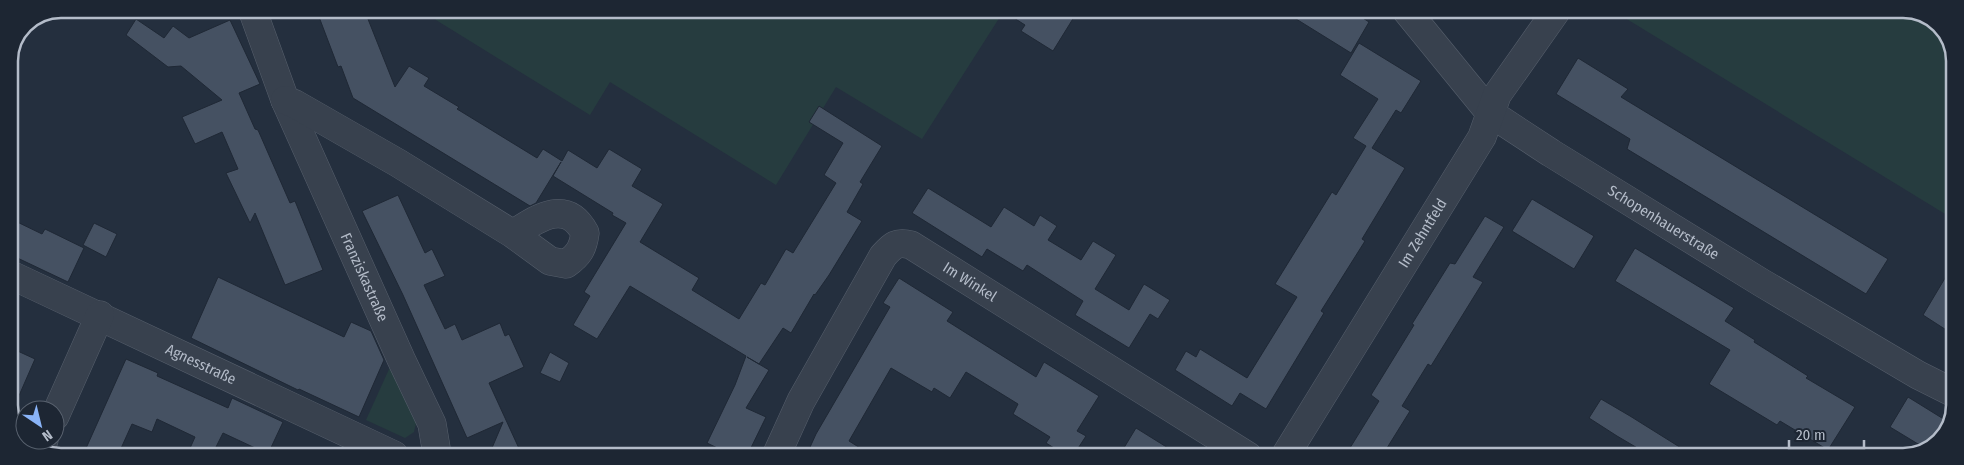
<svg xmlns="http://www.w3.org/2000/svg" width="1964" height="465" font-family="'Fira Sans Condensed',sans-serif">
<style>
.green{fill:#263c3f}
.building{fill:#455162;stroke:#1f2835}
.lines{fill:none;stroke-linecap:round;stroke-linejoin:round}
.street-casing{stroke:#565f6c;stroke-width:29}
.street{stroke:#38414e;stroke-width:28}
.labels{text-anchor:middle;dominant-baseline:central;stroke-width:4;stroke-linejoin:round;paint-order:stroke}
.street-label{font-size:15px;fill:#b4bcc9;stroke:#1d2633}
.rim{fill:none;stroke:#b4bcc9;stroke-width:2.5}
</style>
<rect width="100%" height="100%" fill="#242f3e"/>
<g class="green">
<path d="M430 9H1005L922 139 836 87 776 185 610 82 590 115 436 20Z"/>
<path d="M1612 10H1914L1942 26 1955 54V220Z"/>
<path d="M390 367 417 419 414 432 405 438 366 420Z"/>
</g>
<g class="building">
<path d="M316 9H364L395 87 409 66 429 78 424 86 459 107 457 109 537 158 543 149 562 161 568 150 597 168 609 149 642 169 632 186 663 204 640 242 699 278 692 290 739 319 761 283 765 285 786 249 793 253 836 183 824 175 843 143 809 122 819 106 882 146 860 182 863 184 847 212 862 221 829 275 815 295 814 294 791 333 783 328 759 364 747 357 769 370 746 408 766 417 747 456H734L707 443 735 385 746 356 630 286 597 339 573 325 590 296 584 292 626 223 612 215 613 213 553 176 561 162 536 203 530 206 353 98 341 66 338 67Z"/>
<path d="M1000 9H1079L1053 51 1021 31 1025 25Z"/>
<path d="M1280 9H1349L1369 22 1351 53Z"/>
<path d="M136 19 164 38 173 26 189 38 230 20 260 84 239 93 255 129 258 130 290 203 295 201 323 270 285 285 255 213 250 223 226 173 238 169 222 132 195 144 182 117 222 100 181 66 168 67 126 35Z"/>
<path d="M1359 43 1421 81 1401 113 1396 110 1372 148 1405 168 1362 239 1365 241 1321 311 1324 313 1266 409 1240 393 1232 406 1175 370 1186 351 1196 357 1200 349 1247 378 1297 297 1275 284 1332 192 1336 195 1366 146 1353 138 1378 99 1340 75Z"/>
<path d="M1578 58 1628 89 1621 97 1888 259 1866 294 1627 149 1630 139 1556 94Z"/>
<path d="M928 188 991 227 1004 207 1034 226 1040 215 1057 226 1048 240 1081 260 1093 241 1116 255 1095 289 1129 310 1144 284 1170 300 1158 319 1150 314 1129 348 1075 315 1083 301 1027 265 1023 271 987 249 982 257 912 213Z"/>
<path d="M398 195 425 253 432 249 445 276 424 285 445 329 455 324 462 340 500 323 505 336 509 334 524 367 489 383 522 455H489L503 422 467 438 403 295 362 211Z"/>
<path d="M1532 199 1594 236 1574 269 1512 231Z"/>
<path d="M1485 216 1504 227 1473 277 1483 282 1431 366 1428 364 1402 406 1410 411 1382 456H1345L1379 401 1371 395 1414 325 1412 324 1450 263 1455 264Z"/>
<path d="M9 218 42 234 45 229 84 248 68 282 9 254Z"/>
<path d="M94 223 117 234 106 257 83 245Z"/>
<path d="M1635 248 1734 308 1725 321 1755 340 1754 342 1808 376 1806 378 1855 407 1828 450 1780 421 1777 425 1709 384 1730 350 1615 281Z"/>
<path d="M1954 263V335L1923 315Z"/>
<path d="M218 277 344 337 351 322 371 331 384 360 359 417 299 389 298 390 191 338Z"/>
<path d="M899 278 953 312 947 321 1036 377 1044 362 1099 396 1077 431 1086 436 1073 456H1067L1046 443 1050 437 1013 414 1018 404 966 372 950 398 934 388 932 392 891 368 849 441 873 456H806L816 434 890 307 883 303Z"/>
<path d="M9 347 35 359 11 414 9 411Z"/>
<path d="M550 352 569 363 560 382 540 373Z"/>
<path d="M126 359 158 373 157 376 228 408 232 398 283 422 268 454 223 433 212 455H187L195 437 157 419 152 432 132 424 118 455H83Z"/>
<path d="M1908 397 1950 423 1936 444 1923 447 1890 427Z"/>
<path d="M1601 399 1630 416 1694 456H1651L1617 436 1589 418Z"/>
<path d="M1136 428 1181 456H1119Z"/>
</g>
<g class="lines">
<defs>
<g id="street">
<path id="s1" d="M252 9 285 100 401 359 432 424 436 448 434 455"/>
<path id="s2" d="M1406 10 1490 113 1551 153 1762 283 1918 375 1954 393"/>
<path d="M285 100 295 104 398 163 513 234 550 261 566 264C579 255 583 248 585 233 566 198 538 218 513 234"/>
<path id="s3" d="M9 274 394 455"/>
<path d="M55 416 100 315"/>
<path d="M40 449 44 440"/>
<path id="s4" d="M776 456 801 401 883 256C892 246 896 241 911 245L1248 456"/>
<path id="s5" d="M1285 456 1482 137 1497 95 1557 10"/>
</g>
</defs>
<use href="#street" class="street-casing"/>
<use href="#street" class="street"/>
</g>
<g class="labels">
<g class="street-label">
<text stroke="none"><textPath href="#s2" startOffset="338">Schopenhauerstraße</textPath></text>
<text stroke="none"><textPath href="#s5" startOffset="262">Im Zehntfeld</textPath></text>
<text stroke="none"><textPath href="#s1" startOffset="291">Franziskastraße</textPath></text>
<text stroke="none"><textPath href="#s4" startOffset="329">Im Winkel</textPath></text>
<text stroke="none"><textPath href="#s3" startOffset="212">Agnesstraße</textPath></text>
</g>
</g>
<path d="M0 0H1964V465H0ZM61 18H1903A43 43 0 0 1 1946 61V405A43 43 0 0 1 1903 448H61A43 43 0 0 1 18 405V61A43 43 0 0 1 61 18Z" fill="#1d2633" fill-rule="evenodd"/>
<path class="rim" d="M61 18H1903A43 43 0 0 1 1946 61V405A43 43 0 0 1 1903 448H61A43 43 0 0 1 18 405V61A43 43 0 0 1 61 18Z"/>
<g transform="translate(40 425) rotate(145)"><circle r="24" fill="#1d2633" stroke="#59626f"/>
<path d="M0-4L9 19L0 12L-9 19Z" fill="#8ab4f8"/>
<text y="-8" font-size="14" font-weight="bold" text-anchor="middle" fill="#b4bcc9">N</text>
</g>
<path d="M1789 440v8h75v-8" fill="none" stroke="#b4bcc9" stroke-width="2.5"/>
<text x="1796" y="440" font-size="15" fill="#b4bcc9" stroke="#1d2633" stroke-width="4" paint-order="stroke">20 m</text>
</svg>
